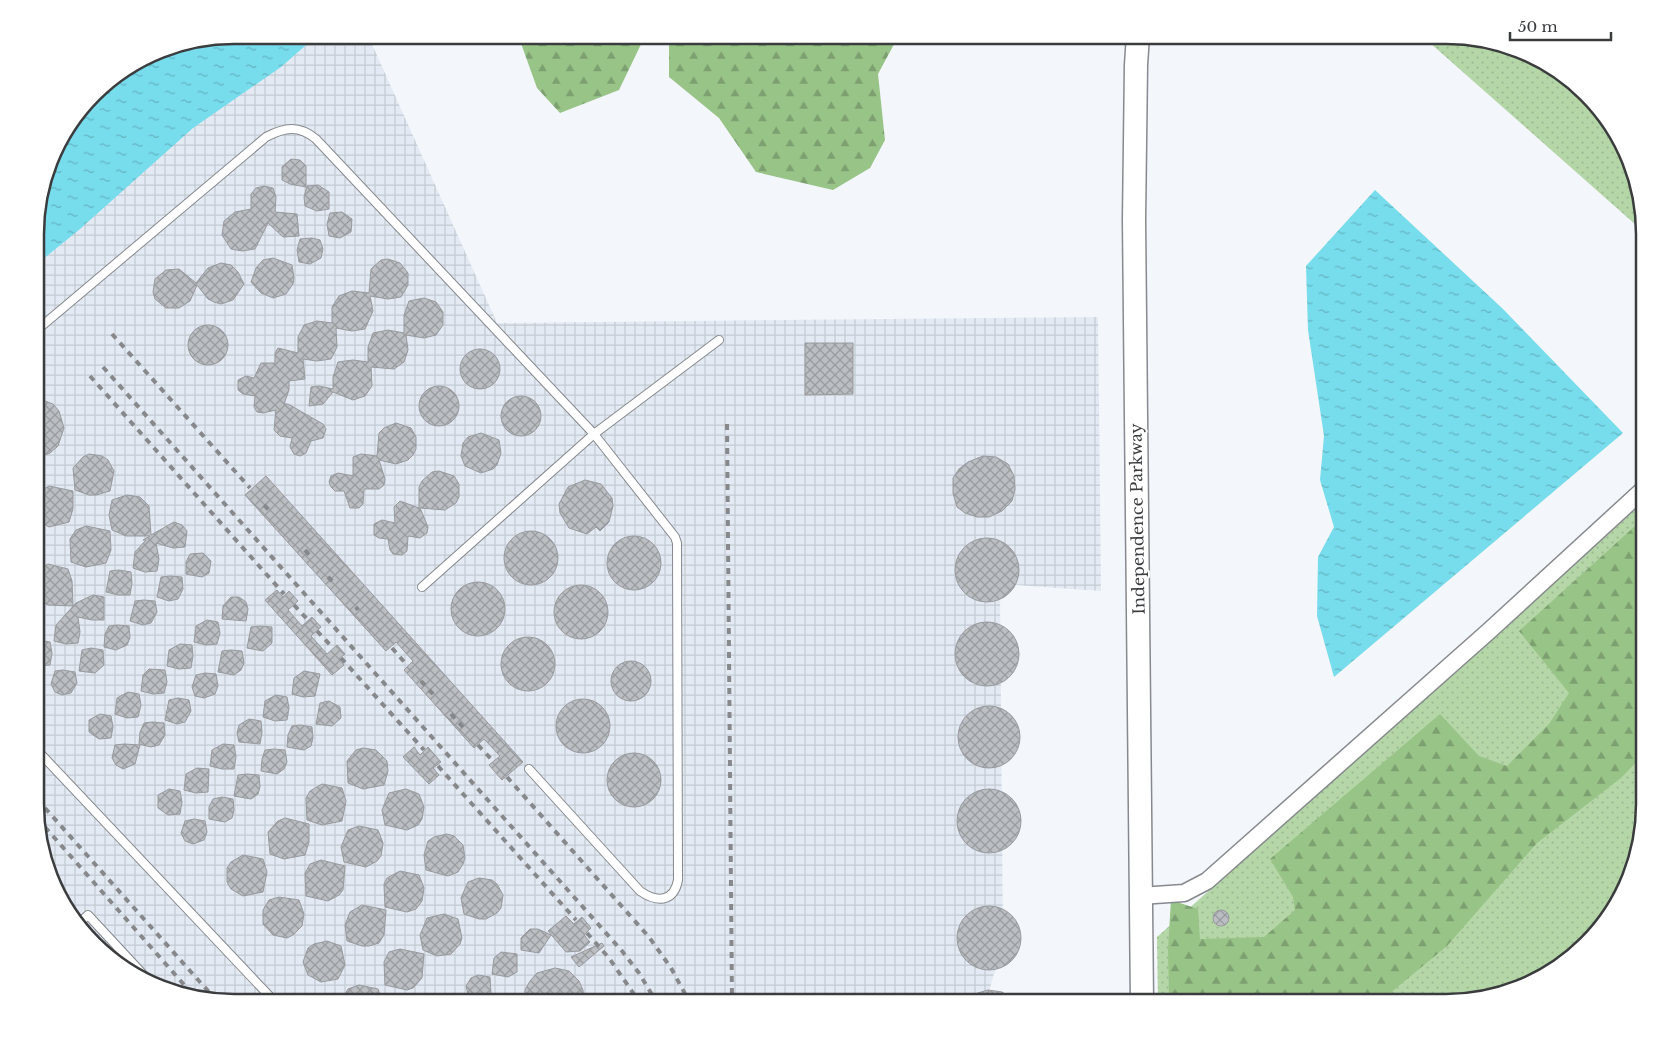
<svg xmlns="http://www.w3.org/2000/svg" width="1680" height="1038" font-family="'Libre Baskerville',serif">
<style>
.industrial{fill:url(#industrial-grid)}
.grass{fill:url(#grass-dots)}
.forest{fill:url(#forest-firs)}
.water{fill:url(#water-ripples)}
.building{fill:url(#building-cross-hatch);stroke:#989a9e}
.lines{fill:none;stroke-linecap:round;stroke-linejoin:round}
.service-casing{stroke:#86898d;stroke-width:10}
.minor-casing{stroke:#86898d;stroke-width:19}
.secondary-casing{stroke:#86898d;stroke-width:25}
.service{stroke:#fff;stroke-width:8}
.minor{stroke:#fff;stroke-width:16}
.secondary{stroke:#fff;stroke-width:22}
.rail{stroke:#86888b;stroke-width:4;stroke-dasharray:6 6;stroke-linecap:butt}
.labels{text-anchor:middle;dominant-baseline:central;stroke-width:4;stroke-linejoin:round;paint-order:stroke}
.street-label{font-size:16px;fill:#3b3c3e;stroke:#fff}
.rim{fill:none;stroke:#3b3c3e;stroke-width:2.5}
</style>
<defs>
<pattern id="industrial-grid" width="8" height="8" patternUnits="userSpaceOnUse" patternTransform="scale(1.25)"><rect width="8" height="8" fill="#e3eaf4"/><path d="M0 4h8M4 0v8" fill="none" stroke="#c4cad2"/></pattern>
<pattern id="grass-dots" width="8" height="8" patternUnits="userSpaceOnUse" patternTransform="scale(1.25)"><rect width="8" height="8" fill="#b5d7a8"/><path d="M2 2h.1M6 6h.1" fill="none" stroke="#9db992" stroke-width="1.8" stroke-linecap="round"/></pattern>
<pattern id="forest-firs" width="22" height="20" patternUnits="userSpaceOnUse" patternTransform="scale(1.25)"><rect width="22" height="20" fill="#98c487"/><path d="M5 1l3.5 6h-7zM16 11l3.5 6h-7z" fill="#7da070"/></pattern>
<pattern id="water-ripples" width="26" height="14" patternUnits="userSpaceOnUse" patternTransform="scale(1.25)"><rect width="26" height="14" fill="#77dcec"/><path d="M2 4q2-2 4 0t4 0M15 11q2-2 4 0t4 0" fill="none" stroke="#63b4c1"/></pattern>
<pattern id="building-cross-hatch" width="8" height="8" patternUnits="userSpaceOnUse" patternTransform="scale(1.25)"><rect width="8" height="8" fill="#bbbec2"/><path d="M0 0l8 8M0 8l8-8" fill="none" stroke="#999c9f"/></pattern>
</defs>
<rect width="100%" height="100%" fill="#f3f6fa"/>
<path class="industrial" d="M234 35H364L371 42 497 323 1098 317 1101 591 1015 585 1005 595 1000 596 1003 940 986 1003H234L170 993 124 970 68 914 37 830V208L56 146 103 85 158 50Z"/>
<g class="grass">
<path d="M1421 35H1446L1510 45 1556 68 1618 135 1645 221V233Z"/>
<path d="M1645 501V817L1635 868 1612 914 1545 976 1459 1003H1158L1157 937Z"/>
</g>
<g class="forest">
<path d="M518 35H643L644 38 619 90 560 113 537 88Z"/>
<path d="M669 35H899L878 74 885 140 870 168 833 190 756 172 719 118 669 77Z"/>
<path d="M1645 517V753L1621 778 1537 843 1447 946 1378 1003H1169L1168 948 1171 900 1198 909 1200 939 1264 937 1295 910 1293 897 1270 859 1440 714 1479 756 1507 766 1549 724 1569 693 1519 631Z"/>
</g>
<g class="water">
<path d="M234 35H325L305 46 281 67 193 128 80 229 37 264V208L56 146 103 85 158 50Z"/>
<path d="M1375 190 1503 309 1623 433 1334 677 1317 616 1318 557 1334 527 1320 480 1324 436 1308 330 1306 266Z"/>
</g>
<g class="building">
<path d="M291 159 300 160 306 166V187L290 184 282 180V167Z"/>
<path d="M318 185 329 192V209L317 211 305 206 304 197 307 186Z"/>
<path d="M264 186 273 188 276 197 275 212 297 214 299 236 283 237 268 223 255 249 242 251 231 249 222 235 224 221 235 212 251 209V194L256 188Z"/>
<path d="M342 212 352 219 351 232 340 238 329 236 327 224 330 213Z"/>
<path d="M312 238 320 240 323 249 321 258 310 264 299 262 297 250 300 239Z"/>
<path d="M273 258 292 265 294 278 293 284 286 294 273 298 261 293 251 282 256 268 263 260Z"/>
<path d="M388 259 400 263 408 273V285L401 297 388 299 370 296 373 311 365 329 352 331 336 328 337 347 331 359 317 361 303 359 305 379 289 381V390L284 404H288L323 424 326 429 323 438 311 441 306 453 300 456 294 454 290 447 292 438 280 436 274 430 276 410 263 413 257 412 254 407 255 396 243 394 238 390V380L246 376 254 378 261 363H275V353L278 348 298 353V337L304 325 317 321 332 323V307L339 296 352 291 369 293 371 269 381 260Z"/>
<path d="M221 263 231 265 238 272 244 284 233 300 221 304 214 302 208 299 197 285 190 301 179 308H166L155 299 153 292 155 279 166 270 179 269 196 283 208 268Z"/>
<path d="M424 298 436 302 443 312V325L436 335 424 338 406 335 408 350 404 362 394 369 371 367 372 386 365 396 353 400 333 392 323 404 309 406 311 387 319 386 333 389V377L338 362 353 360 368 362V347L373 333 388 330 404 333V315L409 301Z"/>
<circle cx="208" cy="345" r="20"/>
<path d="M805 343H853V394L805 395Z"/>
<circle cx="480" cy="369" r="20"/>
<circle cx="439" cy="406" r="20"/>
<circle cx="521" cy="416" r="20"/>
<path d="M37 398 53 404 59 411 64 428 58 446 50 453 37 458Z"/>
<path d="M396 423 411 428 416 437V449L413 455 408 460 396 464 379 460 385 479 384 485 379 489H364L363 504 359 508H350L344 491H335L331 487 329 482 331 476 338 473 353 476V457L361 454 377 456 379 433 384 428Z"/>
<path d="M481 433 499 440 501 453 497 465 493 469 481 473 465 466 461 456 463 443 468 437Z"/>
<path d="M89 454 102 456 108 460 114 471 110 491 96 495H89L75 490 73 468 83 457Z"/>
<path d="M983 456 996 457 1008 464 1014 476 1015 489 1012 501 1002 511 989 517H977L965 513 957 507 953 493V478L959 469 968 462Z"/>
<path d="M439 471 454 476 459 484V497L456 503 445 510 420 508 428 527 427 533 420 538 408 536 407 551 402 555 393 554 390 550 388 539 379 538 374 535V524L382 520 395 523 394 507 400 501 419 508V487L422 481 432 472Z"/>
<path d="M266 476 523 762 502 780 489 765 500 756 484 739 474 748 404 670 413 661 396 642 386 651 245 495Z"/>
<path d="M585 480 601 484 612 498 613 506 609 522 600 531 596 527 587 534 569 528 560 513 559 504 568 487Z"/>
<path d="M49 486 73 491V509L69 522 49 527 37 520V493Z"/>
<path d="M127 495 140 497 149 506 151 535 174 522 182 525 187 531 185 547 173 548 156 543 159 559 157 571 145 572 133 568 135 552 146 540H143L150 536H126L112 530 109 515 112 500Z"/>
<path d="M86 526 110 531 111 550 106 563 86 567 71 562 70 539 76 530Z"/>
<circle cx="531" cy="558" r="27"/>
<circle cx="634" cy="563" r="27"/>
<circle cx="987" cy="570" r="32"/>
<path d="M203 553 211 561 209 573 202 577 186 574V562L190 554Z"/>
<path d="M48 564 68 569 72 581 73 606 48 605 37 599V570Z"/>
<path d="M119 570 131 572 132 583 130 595H118L106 592 110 571Z"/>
<path d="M170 576 182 577 183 589 178 599 169 601 157 597 161 577Z"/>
<circle cx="478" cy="609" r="27"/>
<circle cx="581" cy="612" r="27"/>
<path d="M277 590 283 597 289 591 298 601 288 610 302 626 312 617 321 627 311 636 327 654 337 645 345 654 339 659 344 665 332 675 265 600Z"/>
<path d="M93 595 104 597V620H92L78 617 80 632 78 643 66 644 54 641 56 625 76 603Z"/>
<path d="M231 597H239L246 602 248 609 246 621 222 619 223 606Z"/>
<path d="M144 600 155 601 157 612 151 623 143 625 130 621 135 601Z"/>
<path d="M207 620 218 622 220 633 217 644 206 645 194 642 196 626Z"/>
<circle cx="987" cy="654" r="32"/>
<path d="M117 625 129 626 130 638 127 645 116 650 104 647 105 634 109 626Z"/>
<path d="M260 626 272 627V643L263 651 247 648 251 627Z"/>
<circle cx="528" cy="664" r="27"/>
<path d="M37 640 50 642 52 653 50 665 37 666Z"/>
<path d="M180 644 192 645 193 656 191 668 179 669 167 666 169 650Z"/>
<path d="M91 648 103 650 104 665 95 673 79 671 82 650Z"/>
<path d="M231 650 242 651 244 663 241 670 234 675 218 672 222 651Z"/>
<circle cx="631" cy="681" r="20"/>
<path d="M149 669 165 670 167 682 164 693 153 694 141 691 143 675Z"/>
<path d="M63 670 75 672 77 683 71 693 62 695 55 692 51 684 55 671Z"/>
<path d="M304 671 320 674 315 696 303 697 292 694 294 678Z"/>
<path d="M205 673 216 674 218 686 215 694 204 698 195 696 192 687 196 675Z"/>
<path d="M128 692 139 694 141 705 138 717 127 718 115 714 117 698Z"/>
<path d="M276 695 287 697 289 708 287 720 275 721 263 717 265 701Z"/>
<path d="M178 698 189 700 191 711 185 722 177 724 165 720 169 700Z"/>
<circle cx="583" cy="726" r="27"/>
<path d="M329 701 340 707 341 718 332 726 316 724 320 703Z"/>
<circle cx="989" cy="737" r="31"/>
<path d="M100 714 111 716 113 727 111 738 99 739 89 732V720Z"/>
<path d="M249 719 261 721 262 732 260 744 239 742 237 733 239 725Z"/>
<path d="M152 722 164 723 165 735 159 745 151 747 139 744 140 732 144 723Z"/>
<path d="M300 725 312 727 313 738 311 746 304 750 287 747 288 735 292 726Z"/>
<path d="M124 744 140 745 135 764 123 769 116 765 112 758 115 745Z"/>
<path d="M223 744 234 745 236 757 234 769H222L210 766 212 750Z"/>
<path d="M414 747 420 755 428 747 441 762 433 768 439 775 429 784 403 757Z"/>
<path d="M363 748 376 750 387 761 388 771 384 785 363 789 348 783 347 761 356 750Z"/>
<path d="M274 749 285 750 287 762 284 769 277 774 261 771 262 759 265 750Z"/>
<circle cx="634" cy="780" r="27"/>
<path d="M197 768 209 769 208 792 196 793 184 790 186 774Z"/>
<path d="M247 774 259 775 260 787 258 794 251 799 234 796 238 775Z"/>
<path d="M322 784 342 788 346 801 342 821 322 825 307 820 306 798 310 791Z"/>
<path d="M169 789 180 791 182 802 180 814 168 815 158 808V795Z"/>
<path d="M406 789 419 794 424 807 422 819 418 825 407 830 385 825 382 810 389 793Z"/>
<circle cx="989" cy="821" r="32"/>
<path d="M222 797 233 799 234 810 232 818 225 822 209 819V807L213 799Z"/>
<path d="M285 818 309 824V842L305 855 284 859 270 854 268 832 278 821Z"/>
<path d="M194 819 205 821 207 832 204 840 193 844 185 841 181 833 185 821Z"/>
<path d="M359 826 378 830 383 843 381 856 377 861 366 867 344 862 341 847 348 830Z"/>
<path d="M447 834 454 836 463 845 465 858 463 864 458 872 448 876 426 870 424 855 428 841 434 837Z"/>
<path d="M243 855 263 859 267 872 263 892 243 896 231 889 227 882V868L231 862Z"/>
<path d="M321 860 345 866 343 890 339 895 328 901 306 896 305 873 310 864Z"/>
<path d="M400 871 419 875 424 888 422 901 416 909 407 912 385 907 384 884 387 878Z"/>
<path d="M479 878 492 880 497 884 503 895 501 908 497 913 486 919H479L464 914 461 898 468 882Z"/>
<path d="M279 897 299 900 304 914 302 926 293 935 287 938 273 935 263 924V910L269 900Z"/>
<path d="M362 905 386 910 384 935 379 943 369 946H362L347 941 345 925 350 912Z"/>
<circle cx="989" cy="938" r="32"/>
<circle cx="1221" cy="918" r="8"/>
<path d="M444 914 458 919 462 938 460 944 451 954 437 956 423 950 420 935 427 918Z"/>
<path d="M566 916 574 924 582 917 591 928 584 935 590 942 580 951 566 952 548 931Z"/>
<path d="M530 929H538L551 935 539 953 521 950V938Z"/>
<path d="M327 941 341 946 345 965 338 979 321 982 308 975 303 962 308 948 314 944Z"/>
<path d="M602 943 604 946 579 967 571 957Z"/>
<path d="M400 949 424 954 422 978 413 988 407 990 385 985 384 962 389 952Z"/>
<path d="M501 952 517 954V972L508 977 492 974 494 958Z"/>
<path d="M555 968 569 971 579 981 583 990 584 1003H524L525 990 530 981 537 973Z"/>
<path d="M478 975 490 977 491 993 486 999 470 1003 466 986 471 978Z"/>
<path d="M359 985 378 989 383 1003H340L348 989Z"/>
<path d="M988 990 1002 992 1019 1003H955L954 1000Z"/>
</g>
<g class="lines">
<defs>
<g id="service">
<path d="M37 330 266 137C285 127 299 125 316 139L594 434 675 537 677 543 678 880C674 902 657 903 640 891L529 769"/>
<path d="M422 587 594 434 719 340"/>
<path d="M37 750 276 1003"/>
<path d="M78 924 88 915 152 984"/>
</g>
<path id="minor" d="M1140 896 1184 893 1207 881 1489 631 1645 488"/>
<path id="secondary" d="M1138 35 1136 65 1134 220 1142 1003"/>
</defs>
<use href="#service" class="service-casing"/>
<use href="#minor" class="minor-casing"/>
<use href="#secondary" class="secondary-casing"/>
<use href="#service" class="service"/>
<use href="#minor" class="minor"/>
<use href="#secondary" class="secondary"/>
<g class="rail">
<path d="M112 334 250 488"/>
<path d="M103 367 622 951 639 973 657 1003"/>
<path d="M90 376 284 594"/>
<path d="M727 424 732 1003"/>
<path d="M264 505 270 511"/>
<path d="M305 550 310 556"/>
<path d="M328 577 332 581"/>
<path d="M294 605 308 620"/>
<path d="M356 607 358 610"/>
<path d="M317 631 333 648"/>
<path d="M392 648 407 665"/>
<path d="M341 658 424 750"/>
<path d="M421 681 433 694"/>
<path d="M451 714 463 727"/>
<path d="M478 745 493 761"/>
<path d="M438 766 576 920"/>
<path d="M507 777 649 937 671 968 690 1003"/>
<path d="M37 799 216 1000"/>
<path d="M37 818 194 996"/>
<path d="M587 933 609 958 640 1003"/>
</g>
</g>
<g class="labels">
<g class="street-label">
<text transform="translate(1137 519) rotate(-91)">Independence Parkway</text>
</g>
</g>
<path d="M0 0H1680V1038H0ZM234 44H1446A190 190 0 0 1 1636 234V804A190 190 0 0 1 1446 994H234A190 190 0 0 1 44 804V234A190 190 0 0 1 234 44Z" fill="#fff" fill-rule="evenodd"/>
<path class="rim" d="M234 44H1446A190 190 0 0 1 1636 234V804A190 190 0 0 1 1446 994H234A190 190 0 0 1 44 804V234A190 190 0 0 1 234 44Z"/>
<path d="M1510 32v8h101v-8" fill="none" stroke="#3b3c3e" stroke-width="2.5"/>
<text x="1518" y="32" font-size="15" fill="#3b3c3e" stroke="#ffffff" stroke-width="4" paint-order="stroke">50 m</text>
</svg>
